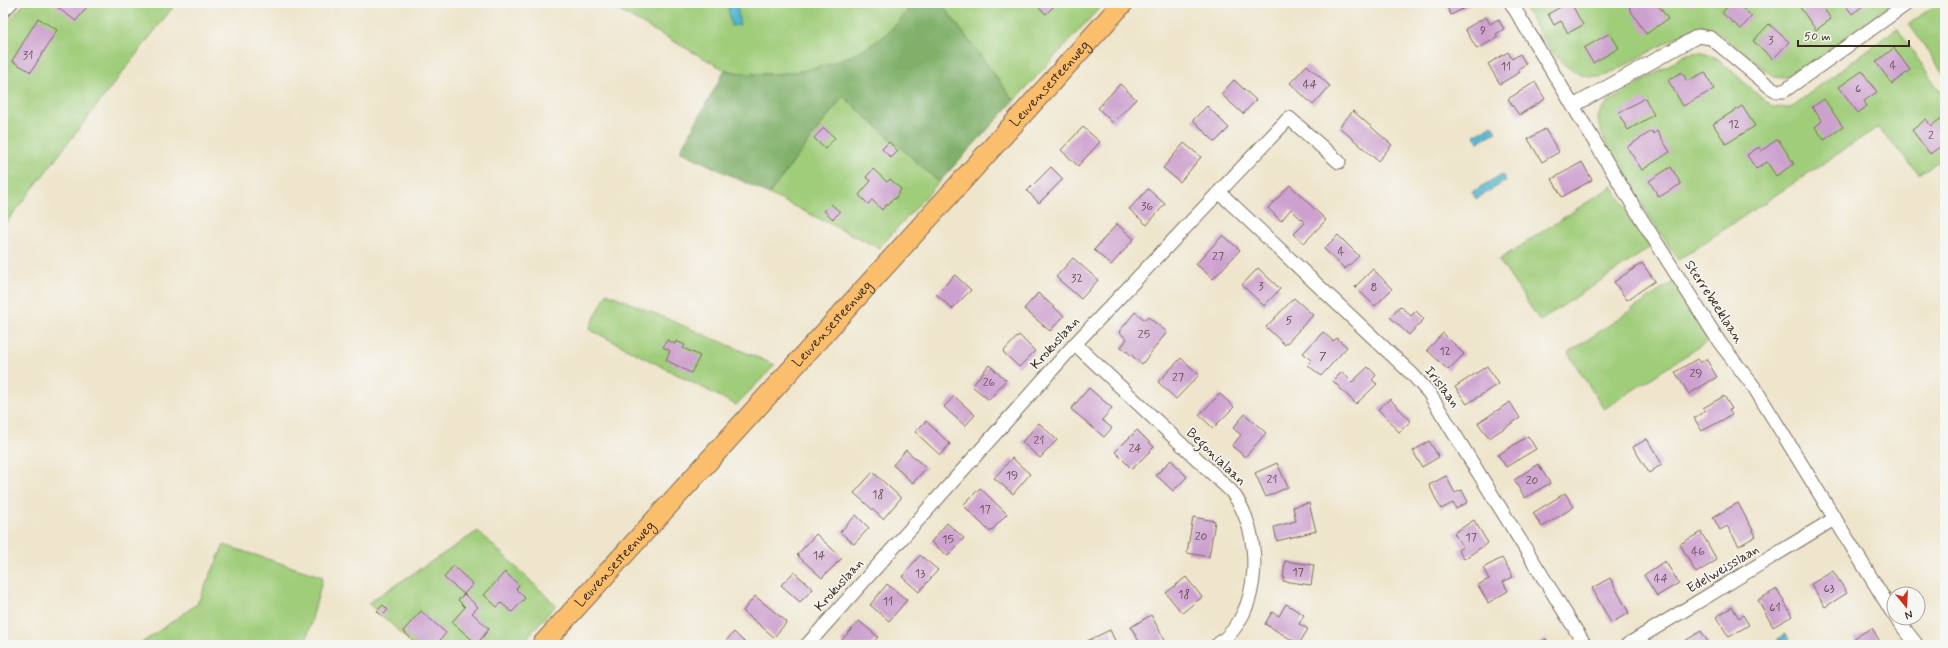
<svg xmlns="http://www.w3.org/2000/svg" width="1948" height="648" font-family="Mynerve,sans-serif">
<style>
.green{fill:#a0cd7a;stroke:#6e7c4c}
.forest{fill:#80b06a;stroke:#5e6d44}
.water{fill:#52b6d0;stroke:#467077}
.building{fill:#cda1cf}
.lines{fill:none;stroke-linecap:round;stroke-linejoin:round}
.street-casing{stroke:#7a6b5b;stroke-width:15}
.primary-casing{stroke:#7a6b5b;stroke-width:22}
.street{stroke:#fff;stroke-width:13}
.primary{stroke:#fabe6d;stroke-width:20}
.labels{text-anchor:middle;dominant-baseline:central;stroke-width:3.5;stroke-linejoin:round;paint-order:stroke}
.number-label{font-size:12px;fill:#60484a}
.street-label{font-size:14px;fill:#3b2a1e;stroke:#f6f6f2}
</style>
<rect width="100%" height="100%" fill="#f6f6f2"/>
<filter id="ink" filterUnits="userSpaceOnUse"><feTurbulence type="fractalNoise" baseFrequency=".025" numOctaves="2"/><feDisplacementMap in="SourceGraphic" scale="8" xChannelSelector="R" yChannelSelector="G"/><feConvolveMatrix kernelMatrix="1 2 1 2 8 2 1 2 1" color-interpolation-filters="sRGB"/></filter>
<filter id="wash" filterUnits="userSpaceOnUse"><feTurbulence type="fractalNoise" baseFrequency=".012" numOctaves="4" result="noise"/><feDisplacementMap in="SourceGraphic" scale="16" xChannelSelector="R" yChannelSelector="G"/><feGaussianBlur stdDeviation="0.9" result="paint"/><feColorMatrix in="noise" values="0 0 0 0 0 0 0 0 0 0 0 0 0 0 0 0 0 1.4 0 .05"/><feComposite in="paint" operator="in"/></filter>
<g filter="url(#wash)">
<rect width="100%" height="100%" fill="#efe5cc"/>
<g class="green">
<path d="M25 3H176L3 227V26Z"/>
<path d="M605 3H912C880 62 787 84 725 70Z"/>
<path d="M941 3H1104L1014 101Z"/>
<path d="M1522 3H1890L1882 11 1798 73 1784 78 1774 77 1712 28 1701 26 1686 32 1605 76C1563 86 1539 32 1522 3Z"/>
<path d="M1938 3H1945V76L1909 24Z"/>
<path d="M1897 28 1945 99V157L1919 174 1878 127 1678 260C1663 236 1597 141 1598 119 1598 111 1606 105 1612 100L1687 54 1700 52 1717 58 1772 107 1790 108Z"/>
<path d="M843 96 939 182 879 248 769 194Z"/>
<path d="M1612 186 1651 247 1540 321 1499 260Z"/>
<path d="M1674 281 1711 339 1604 409 1568 353Z"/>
<path d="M607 293 775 365 736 405 589 329Z"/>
<path d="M478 531 556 605 520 645H414L368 603Z"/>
<path d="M224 545 323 577 305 645H139L197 604Z"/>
</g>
<path class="forest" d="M912 3H941L1014 101 939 182 843 96 769 194 680 151 725 70C787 84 880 62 912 3Z"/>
<g class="water">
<path d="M737 5 740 25 731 26 728 7Z"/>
<path d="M1493 125 1496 132 1478 142 1474 135Z"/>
<path d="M1502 174 1506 181 1476 199 1472 192Z"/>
<path d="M1786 634 1792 645H1780L1777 639Z"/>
</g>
<g id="blocks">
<g class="building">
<path d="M51 3H90L76 21Z"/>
<path d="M1034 3H1055L1056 4 1046 14Z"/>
<path d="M1445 3H1474L1451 15Z"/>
<path d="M1568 3H1571L1583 25 1568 33 1561 21 1554 25 1548 14Z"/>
<path d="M1636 3H1657L1668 19 1646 34 1629 8Z"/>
<path d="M1689 3H1697L1691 7Z"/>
<path d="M1730 3H1736L1752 16 1741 29 1722 13Z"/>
<path d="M1803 3H1820L1831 19 1816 30 1799 6Z"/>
<path d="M1844 3H1867L1852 14Z"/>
<path d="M1486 17 1490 24 1498 19 1504 29 1496 34 1498 37 1477 49 1465 29Z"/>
<path d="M38 18 57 30 31 72 12 61Z"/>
<path d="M1769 24 1789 42 1773 59 1753 41Z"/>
<path d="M1610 33 1619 48 1593 63 1584 48Z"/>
<path d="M1894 48 1910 70 1892 84 1876 62Z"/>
<path d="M1508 52 1512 59 1520 54 1526 64 1518 69 1520 72 1500 84 1488 64Z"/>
<path d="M1307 65 1330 86 1313 105 1290 83Z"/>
<path d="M1862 71 1877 92 1864 101 1867 106 1858 113 1839 87Z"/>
<path d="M1682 72 1687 81 1705 72 1714 89 1683 106 1668 80Z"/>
<path d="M1234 80 1256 100 1243 114 1221 94Z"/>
<path d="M1535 82 1545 99 1519 115 1508 99Z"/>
<path d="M1120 84 1136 99 1113 123 1098 108Z"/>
<path d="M1645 98 1654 115 1628 130 1618 113Z"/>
<path d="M1824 99 1843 127 1824 140 1815 127 1822 121 1812 107Z"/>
<path d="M1207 106 1229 128 1215 142 1193 120Z"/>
<path d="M1742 106 1755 126 1726 144 1713 124Z"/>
<path d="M1353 111 1392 145 1378 161 1339 127Z"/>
<path d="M1943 117 1945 120V143L1930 154 1912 130 1926 119 1931 126Z"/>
<path d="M1083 127 1100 142 1078 166 1061 150Z"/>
<path d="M824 128 835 138 825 149 814 138Z"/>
<path d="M1545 129 1559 152 1542 162 1528 139Z"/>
<path d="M1652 131 1653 134 1657 131 1670 152 1642 170 1627 147Z"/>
<path d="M1778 139 1794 164 1776 176 1767 162 1756 169 1747 155 1759 147 1761 151Z"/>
<path d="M889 142 898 151 891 158 882 149Z"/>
<path d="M1184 143 1201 157 1180 182 1163 168Z"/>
<path d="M1582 162 1592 180 1562 197 1552 179Z"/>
<path d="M1051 167 1063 179 1039 203 1027 191Z"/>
<path d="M1671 167 1681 184 1659 197 1649 181Z"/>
<path d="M873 169 887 182 890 179 901 189 895 199H892L889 205H886L882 210 872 200 868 204 859 195 871 181 866 177Z"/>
<path d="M1290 185 1326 220 1304 243 1294 234 1305 223 1291 209 1281 221 1268 208Z"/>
<path d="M1148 189 1165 204 1147 225 1129 209Z"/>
<path d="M831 204 840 212 833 219 824 211Z"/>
<path d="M1117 224 1134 239 1111 265 1094 250Z"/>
<path d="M1223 235 1240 250 1213 279 1196 264Z"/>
<path d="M1338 235 1359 256 1345 269 1324 249Z"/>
<path d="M1073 258 1098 280 1081 299 1056 277Z"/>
<path d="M1642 263 1655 281 1627 300 1614 282Z"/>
<path d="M1258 268 1280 289 1264 306 1242 285Z"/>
<path d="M1373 269 1392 289 1375 306 1355 287Z"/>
<path d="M955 275 971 290 952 309 936 294Z"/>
<path d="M1038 293 1064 316 1050 331 1024 309Z"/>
<path d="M1294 298 1313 315 1285 345 1266 327Z"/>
<path d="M1400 306 1411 316 1416 311 1424 319 1409 335 1390 317Z"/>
<path d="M1135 312 1145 320 1148 317 1167 332 1142 364 1121 347 1127 339 1119 332Z"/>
<path d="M1323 332 1333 341 1337 338 1347 347 1321 376 1308 365 1312 361 1303 353Z"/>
<path d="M1443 333 1464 354 1448 370 1427 350Z"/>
<path d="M1019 335 1035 351 1019 367 1003 352Z"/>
<path d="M667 340 675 344 676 341 685 345 683 348 700 356 691 373 666 360 670 351 663 347Z"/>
<path d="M1181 358 1199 375 1176 399 1158 382Z"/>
<path d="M1697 359 1700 363 1706 359 1717 377 1689 394 1675 372Z"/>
<path d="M989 365 1006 380 989 400 972 386Z"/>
<path d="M1487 366 1498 384 1467 404 1455 387Z"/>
<path d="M1368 367 1376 375 1372 380 1377 384 1356 404 1333 381 1342 372 1352 382Z"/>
<path d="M1089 388 1112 408 1102 420 1112 428 1104 437 1071 409Z"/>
<path d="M1220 394 1234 407 1213 428 1199 415Z"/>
<path d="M954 396 975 415 965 426 944 407Z"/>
<path d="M1724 396 1732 409 1729 410 1732 415 1702 431 1694 418 1705 411 1703 408Z"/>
<path d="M1390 399 1411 421 1399 432 1378 409Z"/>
<path d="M1510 402 1520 418 1489 438 1478 423Z"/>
<path d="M1245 414 1266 433 1245 457 1232 446 1241 435 1233 428Z"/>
<path d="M926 421 950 444 940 455 915 432Z"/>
<path d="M1039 423 1057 440 1040 458 1022 442Z"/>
<path d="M1137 430 1154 447 1132 469 1115 452Z"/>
<path d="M1528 436 1536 449 1506 467 1498 455Z"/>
<path d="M1647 439 1662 464 1649 473 1633 447Z"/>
<path d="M1429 441 1439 457 1422 467 1413 451Z"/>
<path d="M906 450 926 468 913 483 893 465Z"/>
<path d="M1012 458 1030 474 1013 494 994 478Z"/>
<path d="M1171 460 1187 477 1173 491 1156 475Z"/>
<path d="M1277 463 1288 487 1266 497 1255 473Z"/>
<path d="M1538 464 1550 483 1525 498 1514 480Z"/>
<path d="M873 472 901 498 883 519 854 493Z"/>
<path d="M1446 476 1455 493 1462 490 1468 502 1456 509 1453 503 1441 509 1429 485Z"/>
<path d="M980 488 1007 514 990 532 963 505Z"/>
<path d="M1565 493 1574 507 1542 527 1533 513Z"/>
<path d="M1309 503 1316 531 1277 541 1274 527 1296 521 1293 507Z"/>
<path d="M1738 503 1756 536 1739 546 1727 526 1720 530 1713 517Z"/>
<path d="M856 515 869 528 854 544 840 532Z"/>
<path d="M1193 517 1215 521 1209 557 1187 553Z"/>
<path d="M1474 520 1488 543 1464 559 1458 550 1463 547 1454 533Z"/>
<path d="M947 523 964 538 948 556 931 542Z"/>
<path d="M1701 532 1717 560 1696 573 1680 544Z"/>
<path d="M816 534 842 558 822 578 797 555Z"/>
<path d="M920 555 938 570 919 592 902 577Z"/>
<path d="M1502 558 1513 577 1503 582 1508 591 1488 603 1478 585 1489 579 1483 568Z"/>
<path d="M1285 561 1314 565 1311 585 1283 581Z"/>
<path d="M1665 561 1679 583 1657 596 1644 575Z"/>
<path d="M453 566 473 584 464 594 444 578Z"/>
<path d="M1833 571 1847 593 1825 607 1811 584Z"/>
<path d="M505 572 519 585 516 589 525 598 512 612 501 603 497 607 484 595Z"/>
<path d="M794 572 813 589 800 602 781 585Z"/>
<path d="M1186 577 1202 597 1182 613 1166 593Z"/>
<path d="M1610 578 1629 613 1611 623 1592 588Z"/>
<path d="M887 584 907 600 889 621 870 605Z"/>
<path d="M1777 589 1792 616 1773 627 1758 600Z"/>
<path d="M464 594 478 607 472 613 489 629 477 644 452 622 465 607 458 600Z"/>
<path d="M755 596 787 622 774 637 743 611Z"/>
<path d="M1286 604 1304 615 1299 624 1308 629 1299 644 1265 624 1272 612 1279 616Z"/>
<path d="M383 605 388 610 382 616 377 611Z"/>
<path d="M1732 607 1739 618 1743 615 1749 625 1729 637 1716 617Z"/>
<path d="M421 611 446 633 436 645H418L403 631Z"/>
<path d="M1151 615 1167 644 1165 645H1141L1131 627Z"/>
<path d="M859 621 878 637 871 645H845L841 641Z"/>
<path d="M1872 628 1882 645H1858L1854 638Z"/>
<path d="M1110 630 1117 645H1089L1087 641Z"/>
<path d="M1701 631 1710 645H1681L1680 644Z"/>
<path d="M734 632 747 645H722Z"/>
<path d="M1546 639 1549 645H1536Z"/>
</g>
</g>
</g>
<g filter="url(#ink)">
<use href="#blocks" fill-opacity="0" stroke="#7a6b5b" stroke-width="1"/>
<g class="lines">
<defs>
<g id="street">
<path d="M1511 3 1637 212 1720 343 1754 387 1894 615"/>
<path d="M3 11 11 3"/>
<path d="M1573 106 1698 36 1711 38 1770 87 1777 91H1784L1908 3"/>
<path d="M1220 193 1413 375 1429 393 1585 645"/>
<path d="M1075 344 1231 491C1264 532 1263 614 1217 645"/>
<path d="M1896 618 1917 645"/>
<path d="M807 645 1075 344 1289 118 1339 162"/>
<path d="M1627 645 1834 519"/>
</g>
<g id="primary">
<path id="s1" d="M542 645 1123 3"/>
</g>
</defs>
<use href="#street" class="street-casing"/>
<use href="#primary" class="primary-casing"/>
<use href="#street" class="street"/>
<use href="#primary" class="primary"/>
</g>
</g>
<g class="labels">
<g class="number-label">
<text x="1483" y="31">9</text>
<text x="1771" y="41">3</text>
<text x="28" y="56">31</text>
<text x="1893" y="66">4</text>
<text x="1506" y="67">11</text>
<text x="1310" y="85">44</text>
<text x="1858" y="89">6</text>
<text x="1734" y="125">12</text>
<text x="1931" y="136">2</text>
<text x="1147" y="207">36</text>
<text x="1341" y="252">4</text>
<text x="1218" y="257">27</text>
<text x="1077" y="279">32</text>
<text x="1261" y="287">3</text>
<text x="1374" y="288">8</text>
<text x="1289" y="321">5</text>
<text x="1144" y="335">25</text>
<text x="1445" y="352">12</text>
<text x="1323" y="357">7</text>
<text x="1696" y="374">29</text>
<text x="1178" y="378">27</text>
<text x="989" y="383">26</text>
<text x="1039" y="441">21</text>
<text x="1135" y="449">24</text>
<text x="1012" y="476">19</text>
<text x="1272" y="480">21</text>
<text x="1532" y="481">20</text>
<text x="878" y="495">18</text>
<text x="985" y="510">17</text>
<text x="1201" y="537">20</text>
<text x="1471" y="538">17</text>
<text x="948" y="540">15</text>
<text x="1698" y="552">46</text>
<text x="819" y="556">14</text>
<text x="1298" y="573">17</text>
<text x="920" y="574">13</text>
<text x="1661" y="579">44</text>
<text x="1829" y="589">63</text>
<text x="1184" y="595">18</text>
<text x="888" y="602">11</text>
<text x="1775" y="608">61</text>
</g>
<g class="street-label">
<text stroke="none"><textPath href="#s1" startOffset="757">Leuvensesteenweg</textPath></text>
<text transform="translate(1714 302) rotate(57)">Sterrebeeklaan</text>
<text stroke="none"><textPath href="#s1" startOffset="433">Leuvensesteenweg</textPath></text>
<text transform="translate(1055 343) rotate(-48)">Krokuslaan</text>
<text transform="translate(1442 387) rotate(52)">Irislaan</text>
<text transform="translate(1216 457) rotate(44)">Begonialaan</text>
<text stroke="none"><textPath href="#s1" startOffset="109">Leuvensesteenweg</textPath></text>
<text transform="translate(1723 569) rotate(-31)">Edelweisslaan</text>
<text transform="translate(839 585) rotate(-48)">Krokuslaan</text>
</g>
</g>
<rect width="1948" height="648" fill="none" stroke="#f6f6f2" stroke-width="16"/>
<g transform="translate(1906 606) rotate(162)"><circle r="19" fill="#f6f6f2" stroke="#aba49d"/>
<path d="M0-3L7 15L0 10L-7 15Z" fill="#c8321e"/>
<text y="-6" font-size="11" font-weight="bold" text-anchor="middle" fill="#3b2a1e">N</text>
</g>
<path d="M1798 40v6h111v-6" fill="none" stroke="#3b2a1e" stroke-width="2"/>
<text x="1804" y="40" font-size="12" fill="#3b2a1e" stroke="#f6f6f2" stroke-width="3" paint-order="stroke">50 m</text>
</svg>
